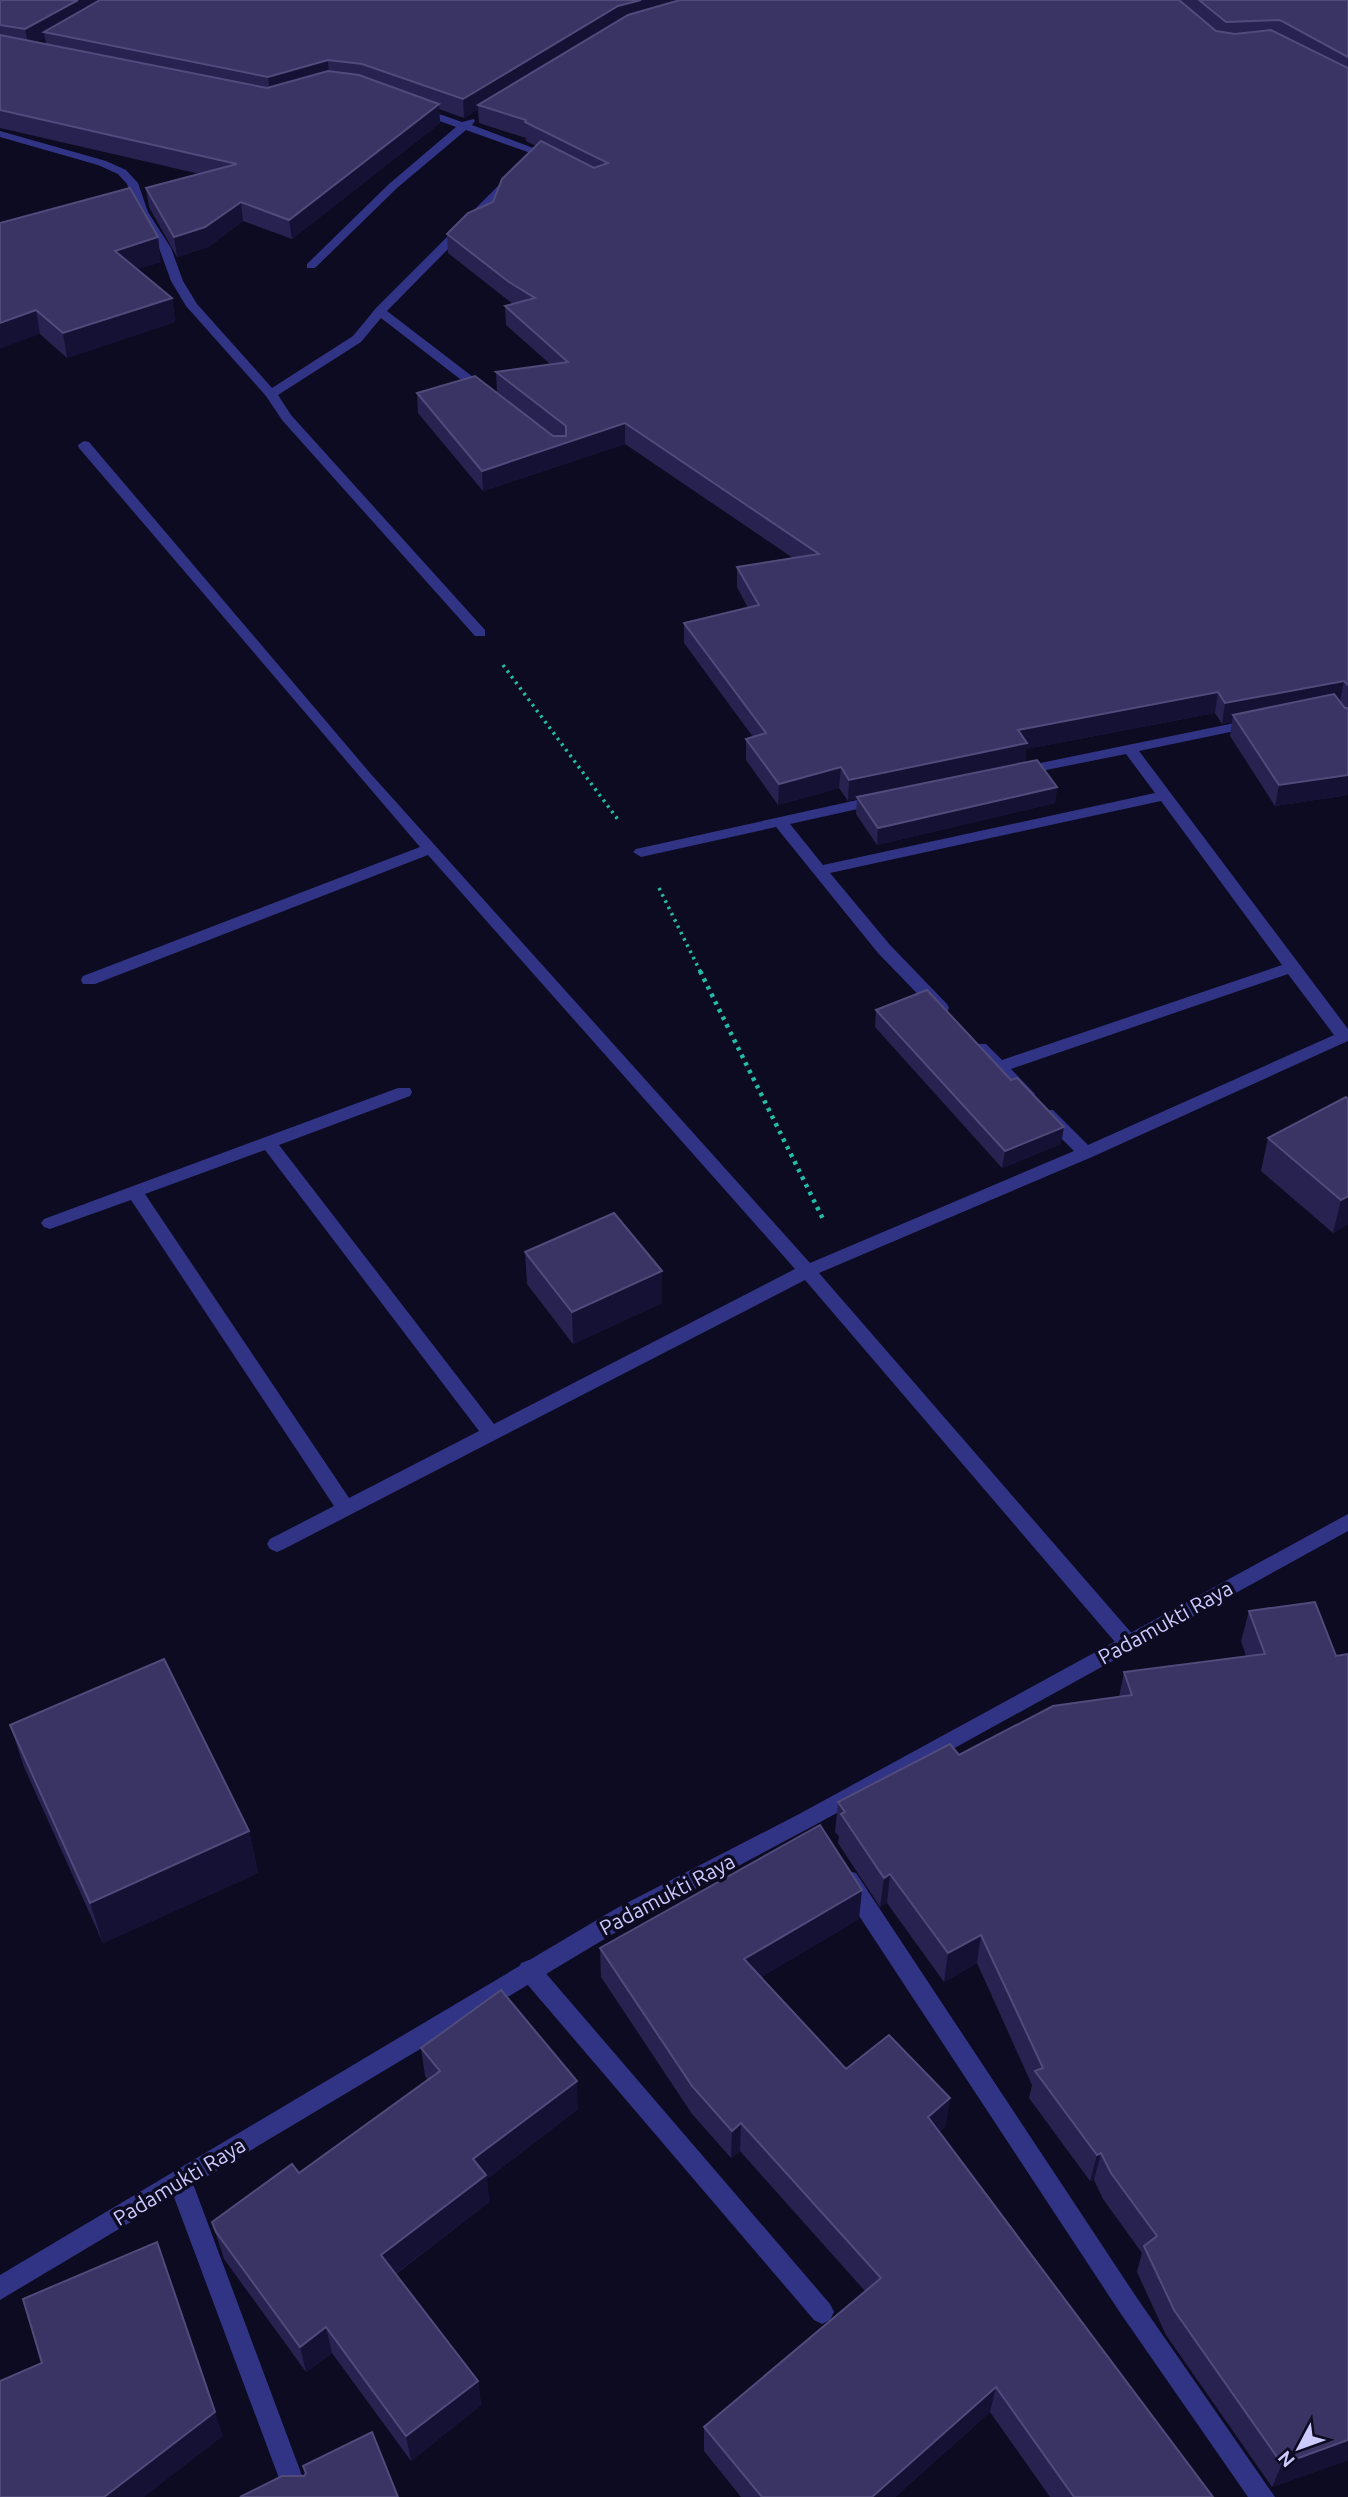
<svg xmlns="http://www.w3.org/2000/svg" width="1348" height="2497" font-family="Ubuntu,sans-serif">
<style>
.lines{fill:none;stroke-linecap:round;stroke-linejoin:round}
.path-far1{stroke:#22bca7;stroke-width:3.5;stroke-dasharray:2.5 4.5;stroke-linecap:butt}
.path{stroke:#22bca7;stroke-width:4.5;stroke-dasharray:3.5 5;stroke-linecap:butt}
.service{fill:#313484;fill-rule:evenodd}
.minor{fill:#313484;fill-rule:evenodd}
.tertiary{fill:#313484;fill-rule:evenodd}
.wall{fill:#272250;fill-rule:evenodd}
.shaded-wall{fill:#151135}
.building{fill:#393463;stroke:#504b7b;stroke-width:2}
.labels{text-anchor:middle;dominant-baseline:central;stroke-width:7;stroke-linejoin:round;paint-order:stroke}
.near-street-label{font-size:21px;fill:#cdcaff;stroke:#0d0b21}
</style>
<rect width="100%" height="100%" fill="#0d0b21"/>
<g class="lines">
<g class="path-far1">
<path d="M503 665 619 821"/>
<path d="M659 888 701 973"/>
</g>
<path class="path" d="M700 971 823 1219"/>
<path class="service" d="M529 1960 537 1963 830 2304 834 2312 830 2320 822 2324 814 2320 521 1977 518 1970 521 1963Z"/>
<g class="minor">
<path d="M419 107 462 122 474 119 475 121 472 125 560 158 550 160 466 130 397 188 315 268H307V264L389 184 456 127 415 112 414 110Z"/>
<path d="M0 131 106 161 126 170 138 183 148 212 171 248 183 281 197 304 272 388 353 336 376 308 508 176H516V180L387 311 490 390V396H482L381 318 361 342 278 395 291 415 485 630V636H475L282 420 266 396 186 306 171 281 159 248 136 212 127 184 118 174 98 165 0 137Z"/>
<path d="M84 441 89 442 370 773 810 1263 1074 1151 1041 1118 1039 1114 1041 1110H1053L1088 1145 1334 1035 1288 974 1011 1069 1035 1094 1027 1100 1021 1098 974 1052 972 1048 974 1044H986L1002 1060 1282 965 1161 801 830 873 890 945 947 1004 949 1008 947 1012H935L878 953 776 827 641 857 633 852 636 849 880 795 885 797V803L790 824 823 865 1155 793 1126 754 1021 775 1014 771 1021 767 1254 719 1259 720V726L1139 751 1348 1029V1041L1092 1157 819 1273 1135 1637 1138 1643 1135 1649 1128 1651 1121 1649 805 1280 284 1549 277 1552 270 1549 267 1544 270 1539 334 1506 131 1200 50 1229 44 1227 41 1223 44 1219 398 1088H410L412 1092 410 1096 279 1145 494 1424 795 1269 428 855 95 984H83L81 980 83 976 420 847 79 448 78 445ZM265 1150 479 1431 349 1498 145 1194Z"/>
<path d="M848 1871 856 1873 1137 2298 1275 2497H1248L1121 2314 840 1887 837 1880 840 1873Z"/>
<path d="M180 2170 188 2173 192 2181 310 2497H286L168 2181 172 2173Z"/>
</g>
<path class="tertiary" d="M1348 1514V1531L815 1825 633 1922 0 2300V2275L617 1908 801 1813Z"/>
</g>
<g class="wall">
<path d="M0 0H1348V795L1275 806 1230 736 1232 722 1222 724 1215 713 1026 749 1025 762 1057 787 1055 803 877 845 856 814 857 799 848 801 839 788 778 805 746 760V739L753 737 684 643V623L748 608 737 587V567L793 558 625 444 483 491 418 413 417 393 554 436 497 392 496 372 550 364 506 325 505 306 513 304 448 253 447 234 493 202 536 146 526 141V138L479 123 478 109 464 118 439 109 440 123 292 239 243 221 208 247 177 257 149 207 146 188 200 174 0 128ZM45 38 46 44 37 42Z"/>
<path d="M0 223 161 262 137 269 172 298 175 322 67 358 40 334Z"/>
<path d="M876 1010 1011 1080 1061 1144 1002 1168 875 1027Z"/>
<path d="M1348 1099V1224L1333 1233 1261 1171 1268 1138Z"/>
<path d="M525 1252 662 1303 573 1344 527 1284Z"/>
<path d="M1249 1611 1336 1656 1348 1654V2460L1272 2487 1166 2335 1137 2272 1142 2253 1103 2199 1094 2180 1090 2181 1029 2098 1032 2085 977 1963 944 1982 887 1903 880 1907 838 1843 839 1836 835 1832 838 1802 959 1755 1119 1697 1124 1672 1246 1656 1241 1641Z"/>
<path d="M10 1725 249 1831 258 1873 103 1943 24 1767Z"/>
<path d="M859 1919 761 1977 846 2069 946 2126 940 2131 1213 2497H1050L990 2412 895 2497H741L704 2451V2427L865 2291 740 2151 731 2158 692 2114 601 1977 600 1948Z"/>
<path d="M421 2048 578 2109 487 2179 489 2202 396 2274 478 2381 481 2405 411 2461 332 2353 306 2372 224 2259 212 2222 299 2173 428 2080 425 2076Z"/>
</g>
<g class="shaded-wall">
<path d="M78 0H105L44 32 45 38 29 47 25 29Z"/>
<path d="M641 0H707L478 105V109L464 118 463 99 618 6Z"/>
<path d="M328 60 329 78 270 95 268 77Z"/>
<path d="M439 104 440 123 292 239 289 220Z"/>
<path d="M241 202 243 221 208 247 177 257 174 237Z"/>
<path d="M158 237 161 262 119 275 115 251Z"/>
<path d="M172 298 175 322 67 358 63 333Z"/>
<path d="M36 310 40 334 0 349V323Z"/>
<path d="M625 423V444L483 491 482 471Z"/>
<path d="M1344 681 1340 701 1233 715 1232 722 1222 724 1225 703Z"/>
<path d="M1218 692 1215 713 1026 749 1025 764 857 797V799L848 801 849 780 1018 730Z"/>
<path d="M841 767 839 788 778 805 779 784Z"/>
<path d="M1348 775V795L1275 806 1279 785Z"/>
<path d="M1057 787 1055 803 877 845 878 828Z"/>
<path d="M1064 1127 1061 1144 1002 1168 1005 1151Z"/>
<path d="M1348 1196V1224L1333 1233 1341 1200Z"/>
<path d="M662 1271V1303L573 1344 572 1312Z"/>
<path d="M249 1831 258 1873 103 1943 90 1903Z"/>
<path d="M890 1874 887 1903 880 1907 884 1878Z"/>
<path d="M862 1890 859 1919 743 1988 744 1959Z"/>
<path d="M981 1935 977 1963 944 1982 948 1953Z"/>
<path d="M577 2081 578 2109 487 2179 489 2202 386 2281 381 2255 473 2159Z"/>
<path d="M950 2098 946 2126 924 2144 928 2117Z"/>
<path d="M741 2123 740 2151 731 2158 732 2131Z"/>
<path d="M1101 2153 1094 2180 1090 2181 1097 2155Z"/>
<path d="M326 2327 332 2353 306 2372 300 2347Z"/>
<path d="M478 2381 481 2405 411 2461 406 2436Z"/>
<path d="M996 2387 990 2412 895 2497H872Z"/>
<path d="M215 2412 223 2436 144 2497H104Z"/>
<path d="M1348 2440V2460L1272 2487 1282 2464Z"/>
</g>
<g class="building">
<path d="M0 0H78L25 29 0 25Z"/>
<path d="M100 0H641L618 6 463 99 362 64 328 60 268 77 44 32Z"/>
<path d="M680 0H1179L1216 31 1235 34 1271 30 1348 68V685L1344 681 1225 703 1218 692 1018 730 1027 743 849 780 841 767 779 784 746 739 766 733 684 623 759 605 737 567 819 554 625 423 482 471 417 393 475 376 553 436H566V426L496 372 568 362 505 306 535 298 509 282 447 234 468 213 493 202 502 179 541 141 594 168 608 163 525 122 526 120 478 105 628 15Z"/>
<path d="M1199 0H1348V57L1280 20 1226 22Z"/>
<path d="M0 35 267 88 328 71 359 75 439 104 289 220 241 202 205 227 174 237 146 188 237 164 0 110Z"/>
<path d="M130 188 158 237 115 251 172 298 63 333 36 310 0 323V223Z"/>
<path d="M1334 694 1345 708H1348V775L1279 785 1233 715Z"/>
<path d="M1037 760 1057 787 878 828 857 797Z"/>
<path d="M927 990 1011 1080 1017 1078 1064 1127 1005 1151 876 1010Z"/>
<path d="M1346 1097 1348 1099V1196L1341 1200 1268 1138Z"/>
<path d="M614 1213 662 1271 572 1312 525 1252Z"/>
<path d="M1315 1602 1336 1656 1348 1654V2440L1282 2464 1174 2310 1144 2246 1157 2236 1111 2173 1101 2153 1097 2155 1035 2071 1043 2068 981 1935 948 1953 890 1874 884 1878 841 1814 845 1812 838 1802 950 1744 959 1755 1053 1706 1132 1695 1124 1672 1265 1654 1249 1611Z"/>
<path d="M164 1659 249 1831 90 1903 10 1725Z"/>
<path d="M820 1825 862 1890 744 1959 846 2069 889 2035 950 2098 928 2117 1213 2497H1074L996 2387 872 2497H762L704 2427 881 2278 741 2123 732 2131 692 2086 600 1948Z"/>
<path d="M501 1990 577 2081 473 2159 486 2175 381 2255 478 2381 406 2436 326 2327 300 2347 216 2232 212 2222 292 2164 299 2173 440 2071 421 2048Z"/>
<path d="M157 2242 215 2412 104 2497H0V2381L42 2363 23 2299Z"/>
<path d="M372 2432 398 2497H240L282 2476H304L306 2473 303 2466Z"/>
</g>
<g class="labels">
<g class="near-street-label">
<text transform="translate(1165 1622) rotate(-29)">Padamukti Raya</text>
<text transform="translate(667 1894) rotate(-28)">Padamukti Raya</text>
<text transform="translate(179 2181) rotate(-31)">Padamukti Raya</text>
</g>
</g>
<g transform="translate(1299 2448) rotate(229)" stroke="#0d0b21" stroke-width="5" paint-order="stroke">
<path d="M0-5L12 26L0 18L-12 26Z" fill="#cdcaff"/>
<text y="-10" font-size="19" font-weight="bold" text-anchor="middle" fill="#cdcaff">N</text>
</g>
</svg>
